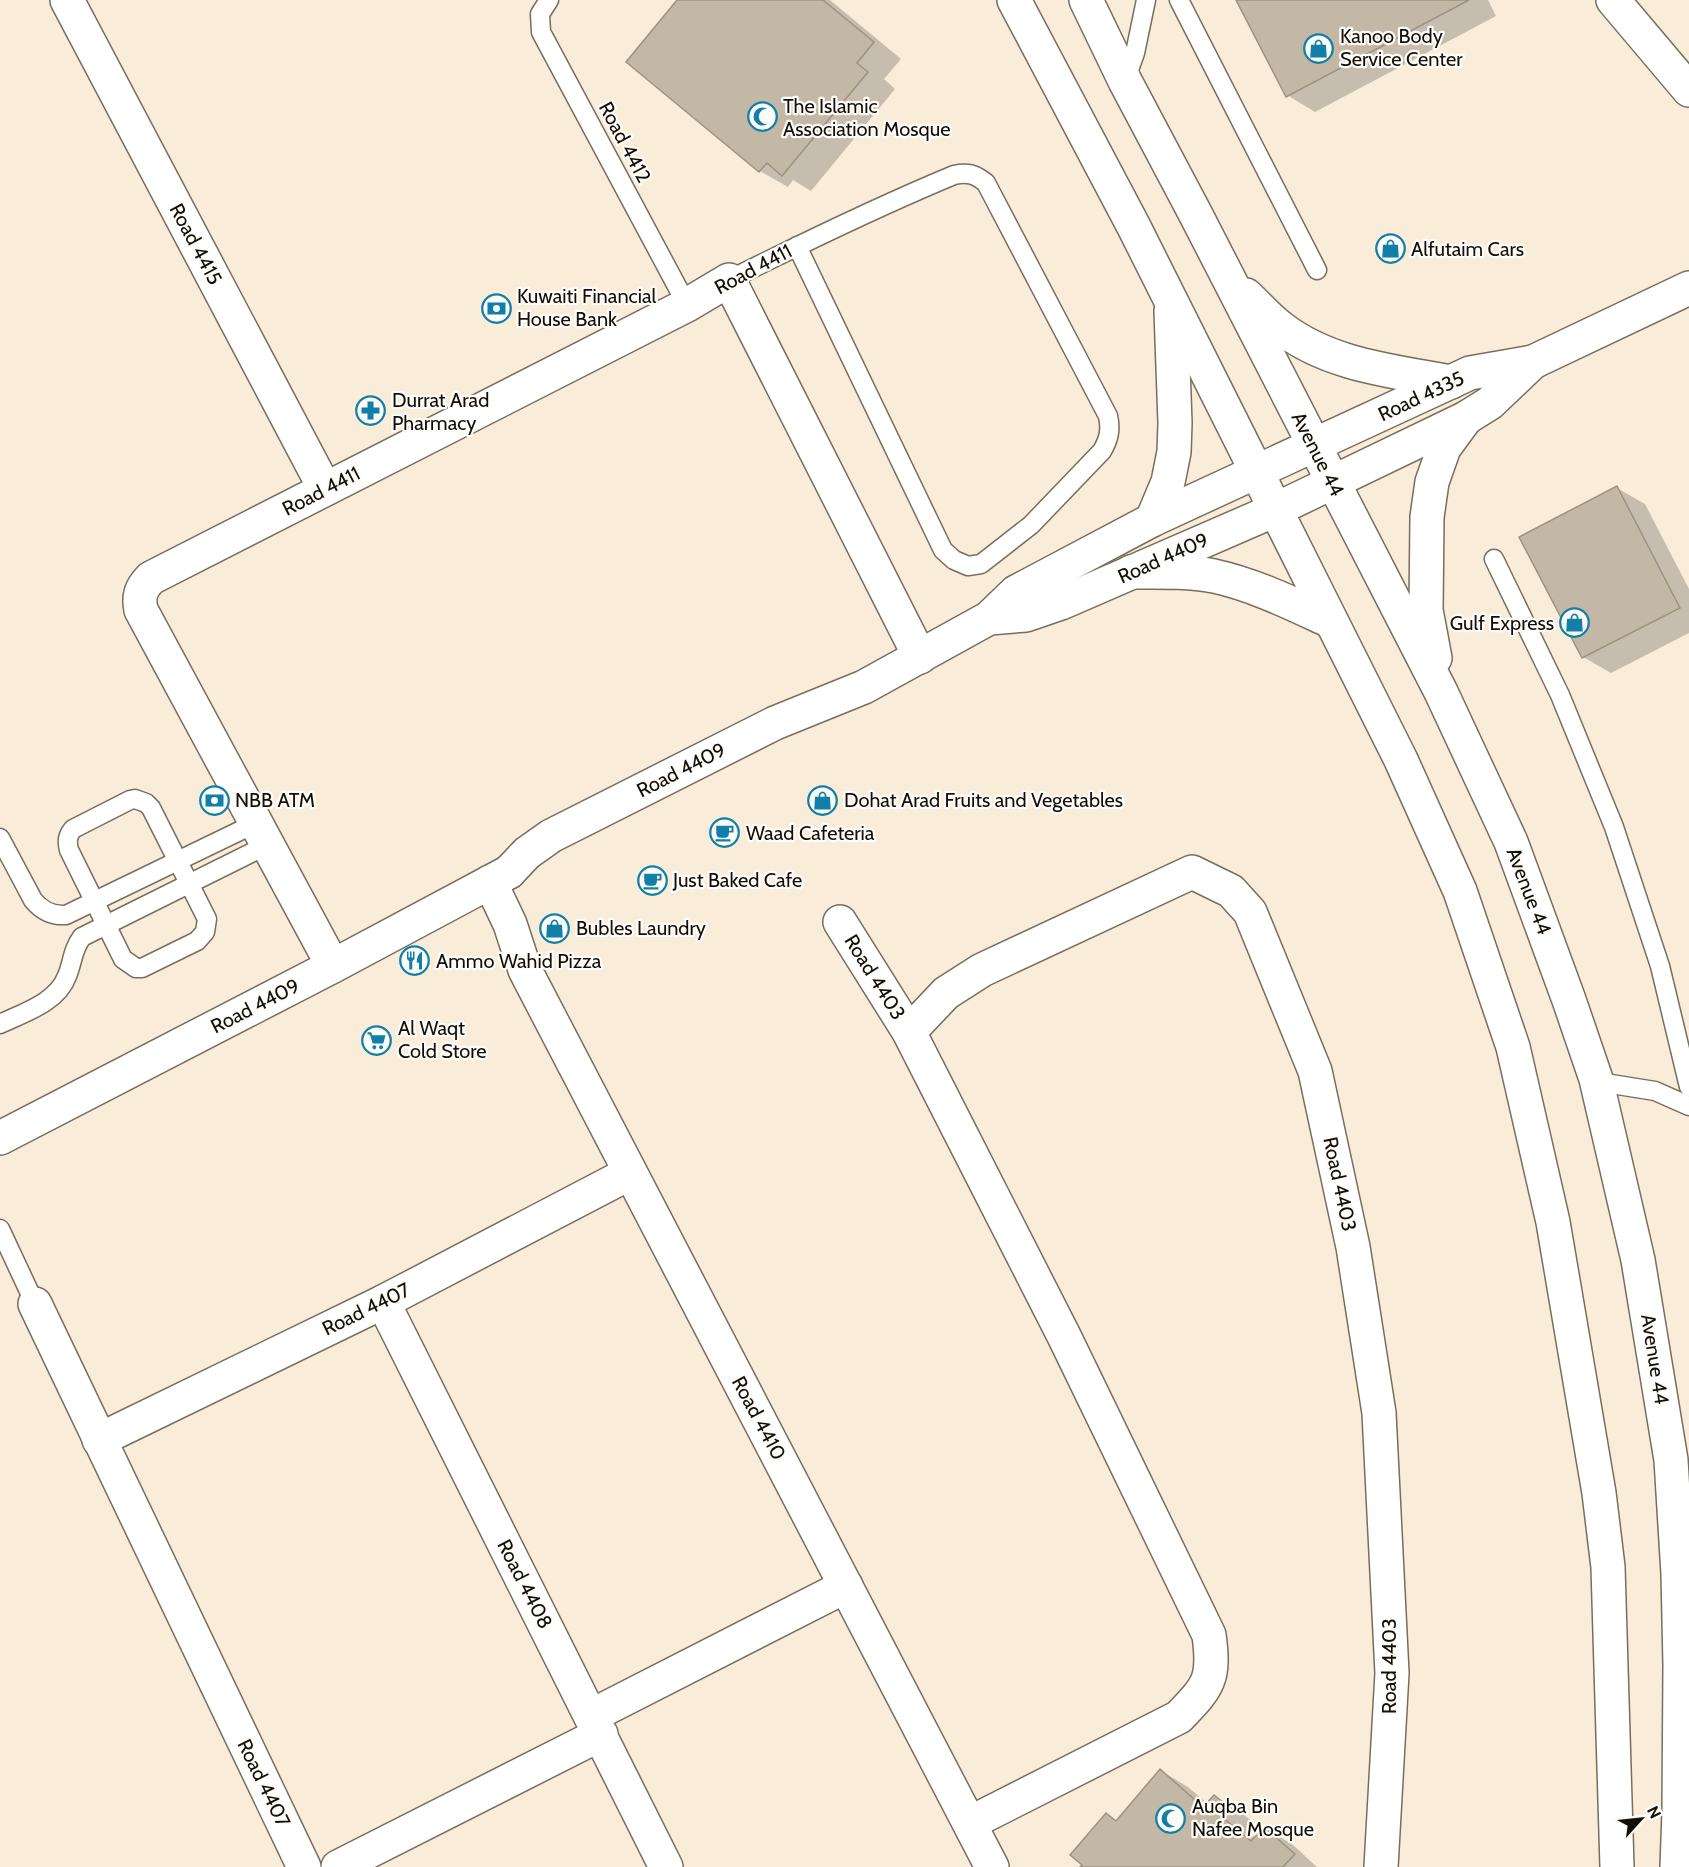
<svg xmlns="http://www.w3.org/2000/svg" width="1689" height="1867" font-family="Cabin,sans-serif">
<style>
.shadow{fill:#0003}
.building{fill:#c3b8a5;stroke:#9d9281;stroke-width:1.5}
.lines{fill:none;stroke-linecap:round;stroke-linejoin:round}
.lane-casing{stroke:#786e5d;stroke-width:21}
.street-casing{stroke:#786e5d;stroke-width:36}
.secondary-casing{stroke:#786e5d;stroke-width:36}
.lane{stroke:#fff;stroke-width:18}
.street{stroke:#fff;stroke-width:33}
.secondary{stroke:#fff;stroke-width:33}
.labels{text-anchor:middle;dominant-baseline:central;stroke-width:4.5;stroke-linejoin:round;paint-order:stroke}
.poi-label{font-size:20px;fill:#130f08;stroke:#fefcf8;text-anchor:start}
.street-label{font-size:20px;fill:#130f08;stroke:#fefcf8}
</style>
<rect width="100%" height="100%" fill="#f9edda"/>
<g class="shadow">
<path d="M679 0H830L901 59 884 79 895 89 811 191 793 180 788 187 760 171 628 62Z"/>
<path d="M1237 0H1488L1496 16 1315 112 1287 95Z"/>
<path d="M1617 488 1645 504 1689 589V633L1611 673 1583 657Z"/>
<path d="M1161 1771 1188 1787 1208 1804 1214 1797 1242 1813 1255 1824 1248 1832 1256 1839 1264 1828 1292 1844 1317 1867H1082L1106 1815 1117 1821Z"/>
</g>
<g class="building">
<path d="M677 0H823L874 42 857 63 868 72 782 176 767 163 759 172 626 62Z"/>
<path d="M1236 0H1469L1286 97Z"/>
<path d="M1617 486 1680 608 1582 658 1519 537Z"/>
<path d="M1160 1769 1203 1807 1214 1795 1229 1807 1221 1816 1251 1841 1264 1827 1295 1854 1283 1867H1080L1082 1865 1070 1855 1106 1813 1116 1821Z"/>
</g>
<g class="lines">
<defs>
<g id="lane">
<path d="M549 0 540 14 541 32 687 305"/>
<path d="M1179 0 1317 270"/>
<path d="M1125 81 1135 53 1146 0"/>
<path d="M729 280C803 243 877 207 954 175 968 172 975 174 986 183L1108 416C1111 430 1109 439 1102 451L1031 525 981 564 968 566 954 560 943 550 797 246"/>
<path d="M1494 559 1560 695 1614 827 1660 966 1689 1087"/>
<path d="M135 799 146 803 151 808 207 919 205 932 197 941 142 968H136L123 959 69 850C67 842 67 836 73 829L130 800Z"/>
<path d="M0 838 33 900C42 911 52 916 66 915L256 823"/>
<path d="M0 1024C23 1013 57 1003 67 976 73 962 72 950 82 937L267 845"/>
<path d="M1596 1079 1605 1083 1655 1091 1689 1106"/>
<path d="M0 1229 35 1304"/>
</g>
<g id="street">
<path d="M67 0 325 489"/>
<path d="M1613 0 1689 90"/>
<path d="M989 618 1026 615 1061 603 1275 510 1466 418 1490 403 1533 362"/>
<path d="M509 872 527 853 551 836 775 723 864 687 989 618 1016 592 1152 520 1470 373 1533 362 1689 288"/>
<path d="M490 882 510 924 525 970 992 1867"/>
<path d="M840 922 909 1032 1064 1336 1209 1635C1215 1679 1209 1686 1179 1717L970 1823"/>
<path d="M333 966 141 610C138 596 141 588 151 578L687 305 729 280 920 657"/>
<path d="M909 1032 946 993 982 970 1192 872 1231 891 1250 912 1315 1071 1353 1247 1379 1413 1392 1673 1381 1867"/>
<path d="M0 1138 333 966 509 872"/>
<path d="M383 1302 666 1867"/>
<path d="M35 1304 304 1867"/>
<path d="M99 1440 383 1302 630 1173"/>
<path d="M591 1716 846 1586"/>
<path d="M338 1867 601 1734"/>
</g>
<g id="secondary">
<path d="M1014 0 1134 227 1401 760 1460 891 1513 1047 1553 1222 1599 1493 1608 1567 1617 1867"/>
<path d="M1086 0 1125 81 1196 215 1441 692 1511 842 1569 1000 1596 1079 1638 1260 1671 1460 1678 1574 1680 1665 1679 1811 1677 1867"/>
<path d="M1246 295C1257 305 1268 318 1280 327 1328 365 1393 371 1451 382"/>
<path d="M1152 520 1168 482 1174 452 1175 423 1171 311"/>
<path d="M1131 572C1159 572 1187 571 1214 576 1255 585 1293 604 1330 621"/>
<path d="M1435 658 1426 610 1427 517 1432 482 1444 448 1466 418"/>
</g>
</defs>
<use href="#lane" class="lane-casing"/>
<use href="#street" class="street-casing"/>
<use href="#secondary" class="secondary-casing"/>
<use href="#lane" class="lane"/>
<use href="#street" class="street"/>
<use href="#secondary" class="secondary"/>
</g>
<defs>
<symbol id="shop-ring" viewBox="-11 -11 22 22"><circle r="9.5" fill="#fefcf8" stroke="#117fa7" stroke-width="1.5"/><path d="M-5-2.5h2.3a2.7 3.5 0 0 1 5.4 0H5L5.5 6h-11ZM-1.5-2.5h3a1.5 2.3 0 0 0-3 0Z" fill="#117fa7"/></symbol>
<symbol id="mosque-ring" viewBox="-11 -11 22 22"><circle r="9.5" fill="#fefcf8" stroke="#117fa7" stroke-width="1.5"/><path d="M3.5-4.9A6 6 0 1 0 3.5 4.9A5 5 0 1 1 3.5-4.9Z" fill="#117fa7"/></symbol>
<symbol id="bank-ring" viewBox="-11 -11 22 22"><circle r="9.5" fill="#fefcf8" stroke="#117fa7" stroke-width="1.5"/><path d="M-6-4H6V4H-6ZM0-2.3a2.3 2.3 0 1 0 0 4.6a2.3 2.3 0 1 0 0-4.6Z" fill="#117fa7"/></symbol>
<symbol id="pharmacy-ring" viewBox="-11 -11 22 22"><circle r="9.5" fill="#fefcf8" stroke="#117fa7" stroke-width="1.5"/><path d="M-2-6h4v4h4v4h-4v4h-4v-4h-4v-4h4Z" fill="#117fa7"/></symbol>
<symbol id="cafe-ring" viewBox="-11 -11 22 22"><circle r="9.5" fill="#fefcf8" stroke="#117fa7" stroke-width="1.5"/><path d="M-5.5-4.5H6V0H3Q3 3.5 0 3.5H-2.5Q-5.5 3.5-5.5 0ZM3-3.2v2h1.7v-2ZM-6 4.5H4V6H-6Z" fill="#117fa7"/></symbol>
<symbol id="restaurant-ring" viewBox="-11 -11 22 22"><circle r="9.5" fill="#fefcf8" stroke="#117fa7" stroke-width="1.5"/><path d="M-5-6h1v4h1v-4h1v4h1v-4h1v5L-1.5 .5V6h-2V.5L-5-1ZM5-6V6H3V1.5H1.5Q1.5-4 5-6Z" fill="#117fa7"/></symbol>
<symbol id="supermarket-ring" viewBox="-11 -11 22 22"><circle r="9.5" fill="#fefcf8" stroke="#117fa7" stroke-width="1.5"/><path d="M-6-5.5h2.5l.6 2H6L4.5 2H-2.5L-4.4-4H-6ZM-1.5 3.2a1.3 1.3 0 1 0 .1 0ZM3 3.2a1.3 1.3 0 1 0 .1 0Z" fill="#117fa7"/></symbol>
</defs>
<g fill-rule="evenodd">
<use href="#shop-ring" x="1302" y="32" width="33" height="33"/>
<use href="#mosque-ring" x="746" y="100" width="33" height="33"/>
<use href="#shop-ring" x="1374" y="232" width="33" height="33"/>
<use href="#bank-ring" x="480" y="292" width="33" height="33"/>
<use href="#pharmacy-ring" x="354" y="394" width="33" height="33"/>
<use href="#shop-ring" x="1558" y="606" width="33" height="33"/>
<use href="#bank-ring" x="198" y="784" width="33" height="33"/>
<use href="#shop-ring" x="806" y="784" width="33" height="33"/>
<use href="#cafe-ring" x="708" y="816" width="33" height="33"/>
<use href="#cafe-ring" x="636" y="864" width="33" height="33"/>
<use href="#shop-ring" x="538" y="912" width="33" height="33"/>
<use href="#restaurant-ring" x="398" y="944" width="33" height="33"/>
<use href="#supermarket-ring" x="360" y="1024" width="33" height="33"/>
<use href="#mosque-ring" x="1154" y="1802" width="33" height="33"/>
</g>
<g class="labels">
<g class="poi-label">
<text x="1340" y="36">Kanoo Body<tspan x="1340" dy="23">Service Center</tspan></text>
<text x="783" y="106">The Islamic<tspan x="783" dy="23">Association Mosque</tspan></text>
<text x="1411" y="249">Alfutaim Cars</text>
<text x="517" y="296">Kuwaiti Financial<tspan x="517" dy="23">House Bank</tspan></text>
<text x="392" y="400">Durrat Arad<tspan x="392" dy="23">Pharmacy</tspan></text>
<text x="1554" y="623" text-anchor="end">Gulf Express</text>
<text x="235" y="800">NBB ATM</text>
<text x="844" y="800">Dohat Arad Fruits and Vegetables</text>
<text x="746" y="833">Waad Cafeteria</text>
<text x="673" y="880">Just Baked Cafe</text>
<text x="576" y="928">Bubles Laundry</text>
<text x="436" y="961">Ammo Wahid Pizza</text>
<text x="398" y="1028">Al Waqt<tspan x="398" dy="23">Cold Store</tspan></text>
<text x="1192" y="1806">Auqba Bin<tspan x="1192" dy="23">Nafee Mosque</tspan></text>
</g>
<g class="street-label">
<text transform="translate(625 142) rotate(62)">Road 4412</text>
<text transform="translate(196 244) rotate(62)">Road 4415</text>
<text transform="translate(753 269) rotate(-28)">Road 4411</text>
<text transform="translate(1421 396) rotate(-25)">Road 4335</text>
<text transform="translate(1318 454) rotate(63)">Avenue 44</text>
<text transform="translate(321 491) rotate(-27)">Road 4411</text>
<text transform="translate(1163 558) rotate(-24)">Road 4409</text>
<text transform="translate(681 770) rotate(-27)">Road 4409</text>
<text transform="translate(1529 891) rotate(69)">Avenue 44</text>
<text transform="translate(875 977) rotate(58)">Road 4403</text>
<text transform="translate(255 1006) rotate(-27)">Road 4409</text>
<text transform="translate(1340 1184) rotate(78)">Road 4403</text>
<text transform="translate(366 1309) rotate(-26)">Road 4407</text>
<text transform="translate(1655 1359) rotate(81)">Avenue 44</text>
<text transform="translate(759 1418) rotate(62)">Road 4410</text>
<text transform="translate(525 1584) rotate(63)">Road 4408</text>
<text transform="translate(1389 1666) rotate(-90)">Road 4403</text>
<text transform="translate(264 1783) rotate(64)">Road 4407</text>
</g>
</g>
<g transform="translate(1641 1819) rotate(63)" stroke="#fefcf8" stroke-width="4.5" paint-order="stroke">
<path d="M0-4.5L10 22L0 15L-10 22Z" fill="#130f08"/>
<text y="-9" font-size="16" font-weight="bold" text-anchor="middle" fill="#130f08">N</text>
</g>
</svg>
